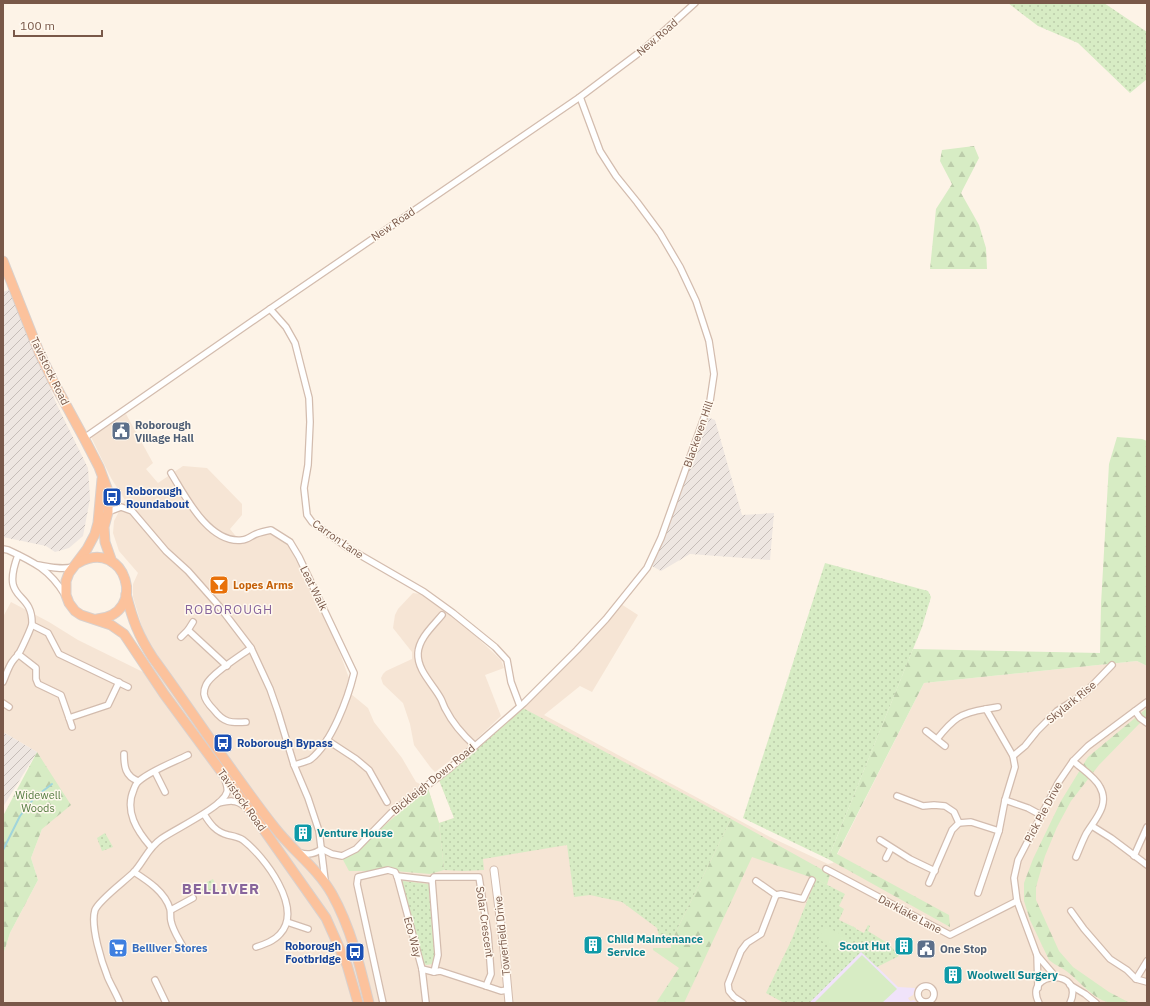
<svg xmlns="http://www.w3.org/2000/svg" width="1150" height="1006" font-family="'IBM Plex Sans',sans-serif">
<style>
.residential{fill:#f6e5d5}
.industrial{fill:url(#industrial-furrows)}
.education{fill:#f0e3fa}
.grass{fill:url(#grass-dots)}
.forest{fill:url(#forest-firs)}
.garden{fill:#d7ecc4}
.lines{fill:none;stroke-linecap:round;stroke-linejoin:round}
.stream{stroke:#a0d5db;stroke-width:2}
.minor-casing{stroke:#d3bcae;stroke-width:8}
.tertiary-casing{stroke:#d3bcae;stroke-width:9}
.trunk-casing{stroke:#d9d0cc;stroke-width:11}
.minor{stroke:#fff;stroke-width:5.5}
.tertiary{stroke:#fff;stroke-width:7}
.trunk{stroke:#fcc29c;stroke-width:9}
.labels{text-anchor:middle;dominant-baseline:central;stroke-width:3;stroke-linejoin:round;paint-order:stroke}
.street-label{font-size:11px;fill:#795849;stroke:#fff8ee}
.service-label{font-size:11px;font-weight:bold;fill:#4e5e75;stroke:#fff8ee;text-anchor:start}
.transit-label{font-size:11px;font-weight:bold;fill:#164399;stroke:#fff8ee;text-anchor:start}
.food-label{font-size:11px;font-weight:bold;fill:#c56008;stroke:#fff8ee;text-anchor:start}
.park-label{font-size:11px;fill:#527a3e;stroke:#fff8ee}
.culture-label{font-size:11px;font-weight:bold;fill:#0d838f;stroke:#fff8ee;text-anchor:start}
.shop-label{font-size:11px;font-weight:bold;fill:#366cbe;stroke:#fff8ee;text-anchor:start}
.quarter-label{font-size:13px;letter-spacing:1px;fill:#87659c;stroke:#fff8ee}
.district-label{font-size:15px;font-weight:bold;letter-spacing:1px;fill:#87659c;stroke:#fff8ee}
</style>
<defs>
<pattern id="industrial-furrows" width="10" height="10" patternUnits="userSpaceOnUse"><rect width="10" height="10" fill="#eee6e1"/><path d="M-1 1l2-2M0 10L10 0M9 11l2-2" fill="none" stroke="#c6bdb8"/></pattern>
<pattern id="grass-dots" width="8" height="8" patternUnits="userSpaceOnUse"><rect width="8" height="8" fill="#d7ecc4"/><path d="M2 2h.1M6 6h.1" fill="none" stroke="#bcccaa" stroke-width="1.8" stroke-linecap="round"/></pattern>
<pattern id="forest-firs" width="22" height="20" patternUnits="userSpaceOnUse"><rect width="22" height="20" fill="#d7ecc4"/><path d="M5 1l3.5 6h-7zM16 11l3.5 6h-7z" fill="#bcccaa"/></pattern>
</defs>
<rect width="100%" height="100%" fill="#fdf3e7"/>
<g class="residential">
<path d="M126 414 153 463 146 469 158 483 183 466 207 468 242 504V515L230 529 242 544 255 536 270 532 288 544 335 640 349 678 345 689 368 708 374 722 402 758 416 782 428 788 439 823 454 818 439 780 520 706 621 604 638 615 592 692 580 686 544 715 770 837 828 864 833 863 924 683 1137 661 1147 666V1003H3V955L10 933 38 880 31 858 42 829 37 752 3 732V617L11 602 49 622 78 640 143 672 163 664 145 637 133 597V584L138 573 119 551 113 533 114 521 125 500 111 478 91 437Z"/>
<path d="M413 593 421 594 467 628 501 660 504 668 485 675 501 716 468 747 435 772 431 768 414 745 410 724 403 703 383 684 381 678 383 674 386 671 412 659V652L393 628 395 615 398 609Z"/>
</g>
<g class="industrial">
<path d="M9 290 57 405 88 468 90 499 83 536 69 548 55 552 46 546 3 537V292Z"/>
<path d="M707 417 715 420 742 515 774 513 770 560 690 554 661 571 652 566 665 536Z"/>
<path d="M3 732 37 752 3 807Z"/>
</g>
<path class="education" d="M861 951 898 987 915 988 913 995 908 998 910 1001 914 1000 917 1003H809Z"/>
<g class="grass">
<path d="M1008 3H1104L1147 32V79L1130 93 1078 43 1038 26Z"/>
<path d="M825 563 928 591 931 597 922 627 828 859 743 818Z"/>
<path d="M521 707 731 819 673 938 671 940 659 936 657 928 622 902 590 895 574 897 567 845 483 859 484 870 463 871 444 870 439 823 454 818 439 780Z"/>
<path d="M105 833 113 847 102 851 97 838Z"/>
<path d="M213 879 218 891 206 893 197 887Z"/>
<path d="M816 879 845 894 839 906 844 909 839 920 856 928V929L864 933 868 925 870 926 868 931 889 944 899 956 877 967 861 952 809 1003H784L766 993 791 941Z"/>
<path d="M403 881 429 884V891L435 960 433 964 426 965 423 963 402 882Z"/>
</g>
<g class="forest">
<path d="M974 146 979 158 961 193 979 225 986 248 987 269H930L936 209 952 184 940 161 942 150Z"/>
<path d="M1117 437 1142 439 1147 441V666L1137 661 924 683 837 854 949 915 950 927 828 859 913 649 1100 653 1101 604 1109 464Z"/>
<path d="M1147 708V718L1139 724 1099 765 1071 801 1057 827 1045 856 1036 887V900L1059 951 1073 967 1109 992 1130 1003C1124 1003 1117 1004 1111 1003 1095 1000 1083 985 1070 974 1064 968 1056 966 1049 960L1030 920 1024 901V883L1033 859 1061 801 1088 757Z"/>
<path d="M37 752 71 805 42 829 31 858 38 880 10 933 3 955V816Z"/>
<path d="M428 788 439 823 444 870 430 874 395 871H349L342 858 350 855Z"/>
<path d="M731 819 830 874 827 885 816 879 752 857 684 1003H656L679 968 653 950V948H671V940L673 938Z"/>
</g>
<g class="garden">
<path d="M825 926 848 938 841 951 818 939Z"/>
<path d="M862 955 897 989 882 1003H814Z"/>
</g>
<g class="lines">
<path class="stream" d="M3 850 20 816 35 797 52 784"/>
<defs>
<g id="minor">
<path d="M270 309 286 327 295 343 309 398 310 422 308 465 304 488 307 515 312 522 348 548 424 592 453 613 495 647 507 660 511 682 520 706"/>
<path d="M84 438 270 309 580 97 644 49 695 3"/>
<path d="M171 473C185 496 209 544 242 540 247 540 251 536 256 534 261 532 266 531 271 530L290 542 299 557 354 673C348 698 332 742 311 759 307 762 299 763 294 765"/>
<path d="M108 512 121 507 132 511 166 551 188 571 219 606 251 648 270 689 278 712 294 765 308 798 319 831 325 880"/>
<path d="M3 549 8 550C34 562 50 570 65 595"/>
<path d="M38 565C49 567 61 570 73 567"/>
<path d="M442 615C433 626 419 638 418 653 417 671 434 685 441 699 443 703 444 707 446 710 453 724 464 736 475 746"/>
<path d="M32 625 48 633 59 654 128 687"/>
<path d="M188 630 193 622"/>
<path d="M181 637 188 630 227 666"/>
<path d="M18 654 36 668V679L38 684 61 695 69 718 108 705 119 682"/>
<path d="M3 682C6 675 8 668 12 662 14 659 16 657 18 655 21 650 32 627 32 623 32 589 0 603 18 555"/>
<path d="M3 703 9 707"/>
<path d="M986 709 998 707"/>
<path d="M1135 711 1140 718 1147 723"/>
<path d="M69 718 72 727"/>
<path d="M246 722C231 723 224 723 214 710 210 706 205 701 204 694 204 692 205 687 206 685 211 674 240 656 251 648"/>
<path d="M926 731 945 746"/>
<path d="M937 739C953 719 960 713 986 709L1013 756 1015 767 1005 800"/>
<path d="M327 740 356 759 369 770 387 802"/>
<path d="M124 754C124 766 125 776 138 781"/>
<path d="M1013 756 1025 746 1037 731 1057 711 1084 694 1112 665"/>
<path d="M1073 761C1082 769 1095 777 1100 787 1110 805 1095 819 1086 834 1082 842 1079 850 1076 857"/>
<path d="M155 772 165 792"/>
<path d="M897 796 923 806 934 805 945 806 954 812 959 823"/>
<path d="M219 803C228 801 236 799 244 806"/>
<path d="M204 814C210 824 216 832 228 835 233 836 239 837 243 840 264 856 304 908 280 934 274 941 265 944 256 947"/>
<path d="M1092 826 1111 838 1147 865"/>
<path d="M880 840 910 859 935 871"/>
<path d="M151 847C137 831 124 811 134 789 135 786 136 783 139 781 150 771 174 762 188 755"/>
<path d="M322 849 332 854 342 856 356 849 391 813 450 768 524 703 577 650 606 619 647 568 661 538 710 401 714 374 709 341 696 301 680 267 660 233 637 202 616 176 600 151 580 97"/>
<path d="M300 853C309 855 314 854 322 849"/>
<path d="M1134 856 1147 827"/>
<path d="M886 858 891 848"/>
<path d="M826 869 950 935 1017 901"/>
<path d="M134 872C148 881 165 892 170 909 171 913 170 917 171 921 173 931 179 939 183 947"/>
<path d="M397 876 432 880"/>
<path d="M432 880 438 955 434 972"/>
<path d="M756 881 776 895"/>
<path d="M929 883 952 830 959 823 971 822 999 831"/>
<path d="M978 893 999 831 1005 800 1028 808 1041 815"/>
<path d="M171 910 193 898"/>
<path d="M1071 911 1084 929 1110 959 1127 970 1136 979 1147 982"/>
<path d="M287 922 308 929"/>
<path d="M1037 955 1055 976"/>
<path d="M422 969 434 972 440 971 486 986 491 974 488 934 479 877H434L432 880"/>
<path d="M1136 979 1147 961"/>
<path d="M155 980 166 1003"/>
<path d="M1070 985 1085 994 1096 1003"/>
<circle cx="926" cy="994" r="8"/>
<path d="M486 986 501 991 507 990"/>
<path d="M1038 988 1037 955 1017 901 1014 878 1018 860 1058 783 1073 761 1088 746 1147 702"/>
<path d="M120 1003C117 995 112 987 108 978 102 963 90 926 95 910 99 900 125 881 134 872 144 861 148 848 161 839 175 829 223 807 227 792 228 788 226 783 225 780"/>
<path d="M383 1003 357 884 358 877 388 870 395 872 397 876 422 969 426 1003"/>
<path d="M743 1003 734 997 729 991 728 984 741 951 747 943 761 934 776 895 781 894 803 899 812 880"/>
<path d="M1039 1003C1022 970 1086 968 1070 1003"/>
</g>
<path id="tertiary" d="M494 870 504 949 509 1003"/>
<g id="trunk">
<path d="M3 261 39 352 53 381 84 438 99 467 108 491V512L104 527 105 542 112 562"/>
<path d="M102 479 98 523 95 534 87 549 69 573 66 581V595L69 603 75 611 81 615 111 625 124 634 164 694 254 816 326 918 347 965 358 1003"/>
<path d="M78 563C126 536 149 615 97 619"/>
<path d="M126 594C133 621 138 635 153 658 194 714 232 773 275 828 293 851 318 869 332 894 351 928 360 966 369 1003"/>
</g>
</defs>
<use href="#minor" class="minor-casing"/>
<use href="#tertiary" class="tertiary-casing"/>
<use href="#trunk" class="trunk-casing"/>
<use href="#minor" class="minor"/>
<use href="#tertiary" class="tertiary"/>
<use href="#trunk" class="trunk"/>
</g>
<defs>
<symbol id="civic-square" viewBox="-11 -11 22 22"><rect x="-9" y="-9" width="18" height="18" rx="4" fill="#5c6f8a" stroke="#fff8ee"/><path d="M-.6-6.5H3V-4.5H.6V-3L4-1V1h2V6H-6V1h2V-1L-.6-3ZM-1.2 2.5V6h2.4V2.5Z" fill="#fff"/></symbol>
<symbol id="bus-square" viewBox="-11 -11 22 22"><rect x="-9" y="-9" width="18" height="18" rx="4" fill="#1a4fb4" stroke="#fff8ee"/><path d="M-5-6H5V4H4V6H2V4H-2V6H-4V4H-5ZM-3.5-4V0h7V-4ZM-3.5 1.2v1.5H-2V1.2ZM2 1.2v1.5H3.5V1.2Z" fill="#fff"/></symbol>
<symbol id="bar-square" viewBox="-11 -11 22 22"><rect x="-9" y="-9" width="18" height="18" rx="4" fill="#e8710a" stroke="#fff8ee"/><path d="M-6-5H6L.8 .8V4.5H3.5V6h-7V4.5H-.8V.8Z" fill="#fff"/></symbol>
<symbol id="building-square" viewBox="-11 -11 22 22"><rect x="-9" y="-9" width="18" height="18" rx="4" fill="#0f9aa8" stroke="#fff8ee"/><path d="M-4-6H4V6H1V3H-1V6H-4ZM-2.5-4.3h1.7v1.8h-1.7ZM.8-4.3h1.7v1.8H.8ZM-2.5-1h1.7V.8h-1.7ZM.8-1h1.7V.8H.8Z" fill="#fff"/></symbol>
<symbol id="supermarket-square" viewBox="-11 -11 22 22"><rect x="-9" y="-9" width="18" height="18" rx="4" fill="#3f7fe0" stroke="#fff8ee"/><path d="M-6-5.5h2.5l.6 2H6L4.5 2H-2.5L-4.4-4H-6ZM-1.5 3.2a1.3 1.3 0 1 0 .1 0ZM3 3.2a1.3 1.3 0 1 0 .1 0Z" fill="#fff"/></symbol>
</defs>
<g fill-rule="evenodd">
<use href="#civic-square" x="110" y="420" width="22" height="22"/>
<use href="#bus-square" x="101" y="486" width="22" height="22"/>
<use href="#bar-square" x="208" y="574" width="22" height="22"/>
<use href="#bus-square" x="212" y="732" width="22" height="22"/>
<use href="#building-square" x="292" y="822" width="22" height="22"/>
<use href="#building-square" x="582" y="934" width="22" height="22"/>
<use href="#building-square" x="893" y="935" width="22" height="22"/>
<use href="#supermarket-square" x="107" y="937" width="22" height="22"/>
<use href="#civic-square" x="915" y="938" width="22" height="22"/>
<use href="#bus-square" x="344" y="941" width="22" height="22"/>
<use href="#building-square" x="942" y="964" width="22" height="22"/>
</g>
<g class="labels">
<g class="street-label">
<text transform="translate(657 37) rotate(-41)">New Road</text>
<text transform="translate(393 224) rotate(-34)">New Road</text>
<text transform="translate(50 371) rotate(64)">Tavistock Road</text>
<text transform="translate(698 434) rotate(-71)">Blackeven Hill</text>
<text transform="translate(338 539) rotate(35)">Carron Lane</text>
<text transform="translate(314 588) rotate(64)">Leat Walk</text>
<text transform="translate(1071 702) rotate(-39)">Skylark Rise</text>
<text transform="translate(433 779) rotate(-39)">Bickleigh Down Road</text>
<text transform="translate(242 800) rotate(54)">Tavistock Road</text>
<text transform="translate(1043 812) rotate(-62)">Pick Pie Drive</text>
<text transform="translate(910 914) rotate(28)">Darklake Lane</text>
<text transform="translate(485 922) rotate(82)">Solar Crescent</text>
<text transform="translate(502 936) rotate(-96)">Towerfield Drive</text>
<text transform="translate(413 937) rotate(75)">Eco Way</text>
</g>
<g class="service-label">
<text x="135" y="425">Roborough<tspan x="135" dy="13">Village Hall</tspan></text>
<text x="940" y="949">One Stop</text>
</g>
<g class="transit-label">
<text x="126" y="491">Roborough<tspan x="126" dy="13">Roundabout</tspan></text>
<text x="237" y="743">Roborough Bypass</text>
<text x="341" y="946" text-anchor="end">Roborough<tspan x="341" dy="13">Footbridge</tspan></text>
</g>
<g class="food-label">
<text x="233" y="585">Lopes Arms</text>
</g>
<g class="park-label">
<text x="38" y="795">Widewell<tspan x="38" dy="13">Woods</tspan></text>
</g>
<g class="culture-label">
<text x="317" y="833">Venture House</text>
<text x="607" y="939">Child Maintenance<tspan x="607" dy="13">Service</tspan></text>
<text x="890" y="946" text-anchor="end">Scout Hut</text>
<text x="967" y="975">Woolwell Surgery</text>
</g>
<g class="shop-label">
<text x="132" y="948">Belliver Stores</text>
</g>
<g class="quarter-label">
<text x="229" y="609">ROBOROUGH</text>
</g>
<g class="district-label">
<text x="221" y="888">BELLIVER</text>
</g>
</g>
<rect width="1150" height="1006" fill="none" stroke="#795849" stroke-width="8"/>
<path d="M14 30v6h88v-6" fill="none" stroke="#795849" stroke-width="2"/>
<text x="20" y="30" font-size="12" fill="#795849" stroke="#fff8ee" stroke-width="3" paint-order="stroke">100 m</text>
</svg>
